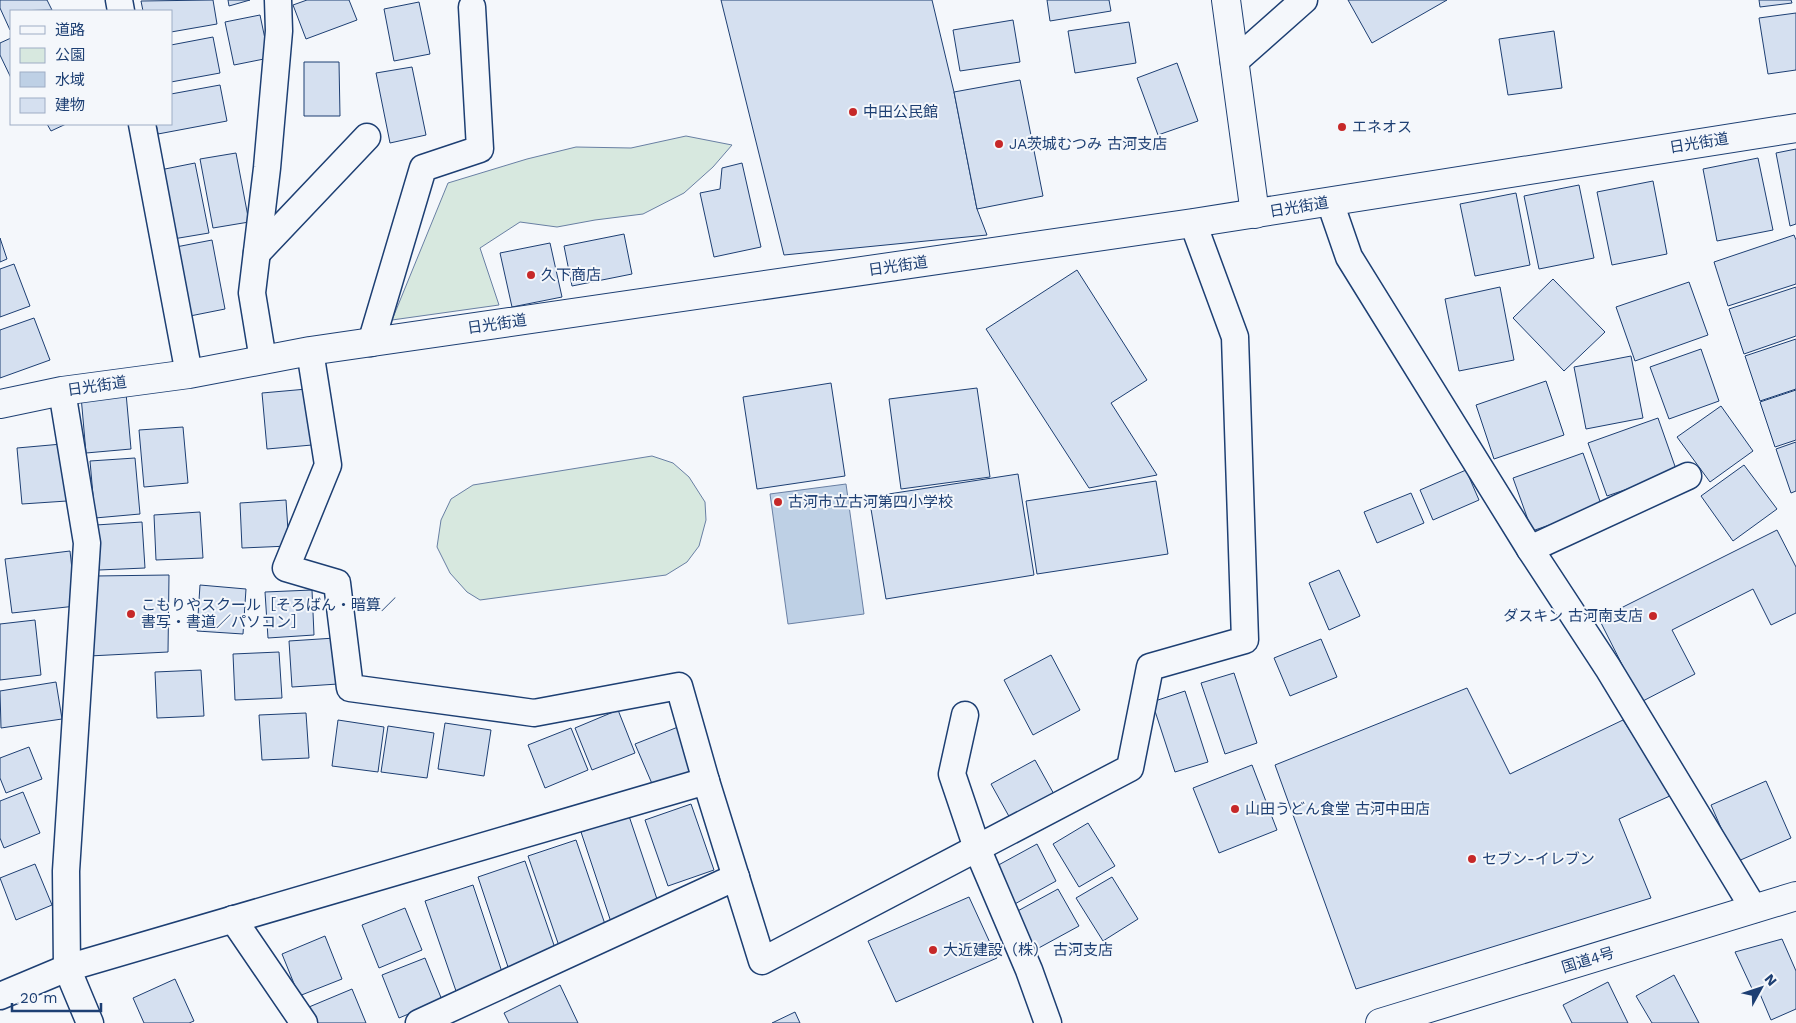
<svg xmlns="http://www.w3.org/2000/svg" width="1796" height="1023" font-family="'Work Sans','Noto Sans JP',sans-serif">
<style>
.green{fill:#d7e8df;stroke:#687fa3}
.water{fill:#bed0e5;stroke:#687fa3}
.building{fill:#d5e0f0;stroke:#1d3f73}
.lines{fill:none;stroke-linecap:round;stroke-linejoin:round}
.minor-casing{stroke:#1d3f73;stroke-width:29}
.tertiary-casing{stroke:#1d3f73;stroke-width:30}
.secondary-casing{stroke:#1d3f73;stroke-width:30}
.trunk-casing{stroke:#1d3f73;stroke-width:30}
.minor{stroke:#f4f7fb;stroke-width:26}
.tertiary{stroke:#f4f7fb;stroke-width:28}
.secondary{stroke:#f4f7fb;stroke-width:28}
.trunk{stroke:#f4f7fb;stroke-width:28}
.poi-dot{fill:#c62828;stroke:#f4f7fb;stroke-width:2}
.labels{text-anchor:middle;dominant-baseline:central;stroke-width:4;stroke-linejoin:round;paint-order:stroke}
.poi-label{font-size:15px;fill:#1d3f73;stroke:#f4f7fb;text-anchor:start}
.street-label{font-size:15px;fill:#1d3f73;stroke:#f4f7fb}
</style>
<rect width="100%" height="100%" fill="#f4f7fb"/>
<g class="green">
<path d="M686 136 732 145 713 167 684 193 643 214 595 220 557 227 520 222 480 248 499 305 392 320 448 183 527 159 576 147 631 148Z"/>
<path d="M652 456 673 463 689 477 705 502 706 520 699 546 687 562 666 575 480 600 467 592 450 573 437 547 441 520 451 499 473 485Z"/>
</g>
<path class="water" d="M846 484 864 614 788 624 770 494Z"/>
<g class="building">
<path d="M0 0H47L52 10 11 11V29L10 30 0 8Z"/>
<path d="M213 0 217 24 171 32V11H143L141 1Z"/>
<path d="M228 0H250L229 6Z"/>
<path d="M307 0H349L357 20 306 39 293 5Z"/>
<path d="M721 0H932L954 92 977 209 987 235 784 255Z"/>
<path d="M1047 0H1109L1111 11 1050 21Z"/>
<path d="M1348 0H1447L1372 43Z"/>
<path d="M1759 0H1791L1792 3 1760 7Z"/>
<path d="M419 2 430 54 394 61 384 9Z"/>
<path d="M1796 13V70L1768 74 1759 18Z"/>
<path d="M260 15 269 58 234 65 225 22Z"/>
<path d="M1013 20 1020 62 960 71 953 30Z"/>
<path d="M1129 22 1136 63 1075 73 1068 31Z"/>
<path d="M1554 31 1562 88 1508 95 1499 39Z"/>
<path d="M213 37 220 73 171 82V45Z"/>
<path d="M11 38V78L0 55V43Z"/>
<path d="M304 62H339L340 116H304Z"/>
<path d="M1177 63 1198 121 1158 135 1137 78Z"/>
<path d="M412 67 426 135 390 143 376 73Z"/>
<path d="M1020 80 1043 196 977 209 954 92Z"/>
<path d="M220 85 227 121 158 134 156 124H171V94Z"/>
<path d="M47 124H66L51 131Z"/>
<path d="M1796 149V224L1790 226 1776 153Z"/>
<path d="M236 153 249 222 213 228 200 159Z"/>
<path d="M1758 158 1773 230 1717 241 1703 169Z"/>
<path d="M195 163 209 233 173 239 160 170Z"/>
<path d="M742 163 761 247 714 257 700 193 720 189 722 168Z"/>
<path d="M1653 181 1667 254 1612 265 1597 192Z"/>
<path d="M1579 185 1594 258 1539 269 1524 196Z"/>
<path d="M1516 193 1530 265 1475 276 1460 204Z"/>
<path d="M624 234 632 274 572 286 564 246Z"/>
<path d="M1794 235 1796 240V284L1728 306 1714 262Z"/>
<path d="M0 238 7 259 0 262Z"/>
<path d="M212 240 225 309 190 316 176 247Z"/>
<path d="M550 243 562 297 512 307 500 253Z"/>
<path d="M14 264 30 306 0 317V269Z"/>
<path d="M1077 270 1147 380 1111 403 1157 475 1089 488 986 329Z"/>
<path d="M1553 279 1605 332 1564 371 1513 318Z"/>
<path d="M1689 282 1708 335 1635 361 1616 307Z"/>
<path d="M1500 287 1514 360 1459 371 1445 299Z"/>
<path d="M1796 287V336L1744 354 1729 309Z"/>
<path d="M34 318 50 360 0 378V330Z"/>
<path d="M1796 339V389L1760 401 1745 356Z"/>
<path d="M1701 349 1719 401 1669 419 1650 367Z"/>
<path d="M1631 356 1643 418 1586 429 1574 367Z"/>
<path d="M1546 381 1564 435 1494 459 1476 405Z"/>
<path d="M831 383 845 476 757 489 743 397Z"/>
<path d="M977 388 990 477 901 489 889 399Z"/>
<path d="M307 389 312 445 267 449 262 393Z"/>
<path d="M1796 390V440L1775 447 1760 402Z"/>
<path d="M126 393 131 449 86 453 81 396Z"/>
<path d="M1721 406 1753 451 1710 482 1677 437Z"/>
<path d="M1658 418 1677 472 1607 496 1588 443Z"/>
<path d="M183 427 188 483 144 487 139 430Z"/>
<path d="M1796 442V491L1791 493 1776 449Z"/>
<path d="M62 444 67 501 22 504 17 448Z"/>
<path d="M1583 453 1602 507 1532 531 1513 478Z"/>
<path d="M135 458 140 514 95 518 90 461Z"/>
<path d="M1744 465 1777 509 1733 541 1701 496Z"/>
<path d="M1466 470 1479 500 1433 520 1420 490Z"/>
<path d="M1018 474 1034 575 886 599 869 497Z"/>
<path d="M1156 481 1168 554 1037 574 1026 501Z"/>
<path d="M1411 493 1424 523 1377 543 1364 512Z"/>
<path d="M286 500 289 546 242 548 240 503Z"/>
<path d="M200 512 203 558 156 560 154 515Z"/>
<path d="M142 522 145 568 99 570 96 525Z"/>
<path d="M1777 530 1796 567V613L1771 625 1753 589 1672 630 1695 674 1641 702 1599 619Z"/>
<path d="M70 551 76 606 12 613 5 559Z"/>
<path d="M1339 570 1360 616 1329 630 1309 583Z"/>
<path d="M169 575 168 652 89 656 95 576Z"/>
<path d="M200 585 246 589 243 634 197 631Z"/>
<path d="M312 590 314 635 268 638 265 592Z"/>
<path d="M35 620 41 675 0 680V624Z"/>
<path d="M335 638 338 684 292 687 289 641Z"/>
<path d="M1321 639 1337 677 1290 696 1274 658Z"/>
<path d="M279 652 282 698 235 700 233 654Z"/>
<path d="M1051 655 1080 710 1033 735 1004 680Z"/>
<path d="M201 670 204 716 157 718 155 672Z"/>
<path d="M1234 673 1257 743 1225 754 1201 683Z"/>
<path d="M56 682 62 719 1 728 0 691Z"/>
<path d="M1467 688 1510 774 1623 720 1672 795 1619 819 1651 898 1356 989 1275 765Z"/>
<path d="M1185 691 1208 762 1175 772 1152 702Z"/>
<path d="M618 710 635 753 592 770 575 728Z"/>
<path d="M306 713 309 758 262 760 259 715Z"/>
<path d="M338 720 384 727 378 772 332 766Z"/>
<path d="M445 723 491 730 484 776 438 769Z"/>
<path d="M388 726 434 733 427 778 381 772Z"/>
<path d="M678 727 696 769 653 786 635 744Z"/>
<path d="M571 728 588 770 545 788 528 745Z"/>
<path d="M29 747 42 779 6 793 0 778V758Z"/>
<path d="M1035 760 1055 796 1011 820 991 784Z"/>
<path d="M1252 765 1277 830 1219 853 1193 788Z"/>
<path d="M1766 781 1791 838 1736 862 1711 805Z"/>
<path d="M23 792 40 833 4 848 0 838V801Z"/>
<path d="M691 804 714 870 668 886 645 820Z"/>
<path d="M629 816 659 905 611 922 581 832Z"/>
<path d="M1088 823 1115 866 1079 887 1053 844Z"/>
<path d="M576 840 607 930 559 946 528 856Z"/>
<path d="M1037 844 1056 881 1013 905 993 868Z"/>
<path d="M525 861 556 951 508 967 478 877Z"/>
<path d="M35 864 52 905 16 920 0 878Z"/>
<path d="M1112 877 1138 919 1103 941 1076 898Z"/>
<path d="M473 885 503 975 456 991 425 901Z"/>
<path d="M1058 889 1079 926 1035 950 1014 913Z"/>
<path d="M969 897 997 958 896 1002 868 941Z"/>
<path d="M405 908 422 950 379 968 362 925Z"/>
<path d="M325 936 342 979 299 996 282 954Z"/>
<path d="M1782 939 1796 971V1009L1771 1020 1760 994 1755 995 1735 952Z"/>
<path d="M425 958 442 1000 399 1018 382 975Z"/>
<path d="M1674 975 1699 1023H1652L1636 996Z"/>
<path d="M175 979 194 1021 189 1023H144L133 998Z"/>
<path d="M1608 982 1628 1023H1572L1563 1005Z"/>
<path d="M560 985 578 1023H509L504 1013Z"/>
<path d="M352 989 366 1023H316L309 1007Z"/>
<path d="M795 1012 800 1023H772Z"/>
</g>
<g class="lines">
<defs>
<g id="minor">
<path d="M119 0 121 11"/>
<path d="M1234 62 1304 0"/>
<path d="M142 124 189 374"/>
<path d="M1330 202 1349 257 1530 549 1608 668 1754 909"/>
<path d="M257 253 367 137"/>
<path d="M371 343 423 168 480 149 472 7"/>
<path d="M310 351 328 465 286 568 337 583 350 688 534 713 679 686 706 781"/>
<path d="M263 360 252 293 267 168 279 31 278 0"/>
<path d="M62 391 87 543 66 871 67 968 90 1023"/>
<path d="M1530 549 1688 476"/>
<path d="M965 715 952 774 977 848 1029 970 1048 1023"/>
<path d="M233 919 304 1023"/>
<path d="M0 996 67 968 706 781 762 961 1130 768 1150 667 1245 640 1235 337 1193 223"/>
<path d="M419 1023 736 877"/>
</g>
<path id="tertiary" d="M1226 0 1255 214"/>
<path id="secondary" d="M0 404 62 391 189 374 310 351 1193 223 1796 128"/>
<path id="trunk" d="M1380 1023 1796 896"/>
</defs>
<use href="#minor" class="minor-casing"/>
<use href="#tertiary" class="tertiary-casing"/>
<use href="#secondary" class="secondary-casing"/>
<use href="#trunk" class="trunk-casing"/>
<use href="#minor" class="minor"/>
<use href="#tertiary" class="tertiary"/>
<use href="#secondary" class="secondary"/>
<use href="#trunk" class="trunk"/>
</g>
<g class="poi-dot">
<circle cx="853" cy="112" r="5"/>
<circle cx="1342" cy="127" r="5"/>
<circle cx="999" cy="144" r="5"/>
<circle cx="531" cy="275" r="5"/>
<circle cx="778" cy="502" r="5"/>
<circle cx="131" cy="614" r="5"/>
<circle cx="1653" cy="616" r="5"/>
<circle cx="1235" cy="809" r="5"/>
<circle cx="1472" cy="859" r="5"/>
<circle cx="933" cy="950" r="5"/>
</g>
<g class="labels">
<g class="poi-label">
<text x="863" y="112">中田公民館</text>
<text x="1352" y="127">エネオス</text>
<text x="1009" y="144">JA茨城むつみ 古河支店</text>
<text x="541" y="275">久下商店</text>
<text x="788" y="502">古河市立古河第四小学校</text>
<text x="141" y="605">こもりやスクール［そろばん・暗算／<tspan x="141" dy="17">書写・書道／パソコン］</tspan></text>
<text x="1643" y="616" text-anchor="end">ダスキン 古河南支店</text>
<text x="1245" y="809">山田うどん食堂 古河中田店</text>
<text x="1482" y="859">セブン-イレブン</text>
<text x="943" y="950">大近建設（株） 古河支店</text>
</g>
<g class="street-label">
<text transform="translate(1699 143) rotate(-9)">日光街道</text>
<text transform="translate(1299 207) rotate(-9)">日光街道</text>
<text transform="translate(898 266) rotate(-8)">日光街道</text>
<text transform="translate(497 324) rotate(-8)">日光街道</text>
<text transform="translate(97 386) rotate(-8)">日光街道</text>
<text transform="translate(1588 960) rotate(-17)">国道4号</text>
</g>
</g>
<rect x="10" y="10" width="162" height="115" fill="#f4f7fb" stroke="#9eadc5"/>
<rect x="20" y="26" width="25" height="8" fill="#f4f7fb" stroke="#9eadc5"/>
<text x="55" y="35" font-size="15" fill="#1d3f73">道路</text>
<rect x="20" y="48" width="25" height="15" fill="#d7e8df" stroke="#9eadc5"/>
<text x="55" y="60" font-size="15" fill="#1d3f73">公園</text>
<rect x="20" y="72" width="25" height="15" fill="#bed0e5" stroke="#9eadc5"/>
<text x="55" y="85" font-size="15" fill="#1d3f73">水域</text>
<rect x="20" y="98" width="25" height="15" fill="#d5e0f0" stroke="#9eadc5"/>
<text x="55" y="110" font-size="15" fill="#1d3f73">建物</text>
<g transform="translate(1761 988) rotate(50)" stroke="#f4f7fb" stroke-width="4" paint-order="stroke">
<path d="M0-4L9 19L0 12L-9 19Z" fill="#1d3f73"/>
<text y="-8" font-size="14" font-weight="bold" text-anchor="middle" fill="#1d3f73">N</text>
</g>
<path d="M12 1003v8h89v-8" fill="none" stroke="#1d3f73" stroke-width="2.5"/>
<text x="20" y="1003" font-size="15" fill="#1d3f73" stroke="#f4f7fb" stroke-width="4" paint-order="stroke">20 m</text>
</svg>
